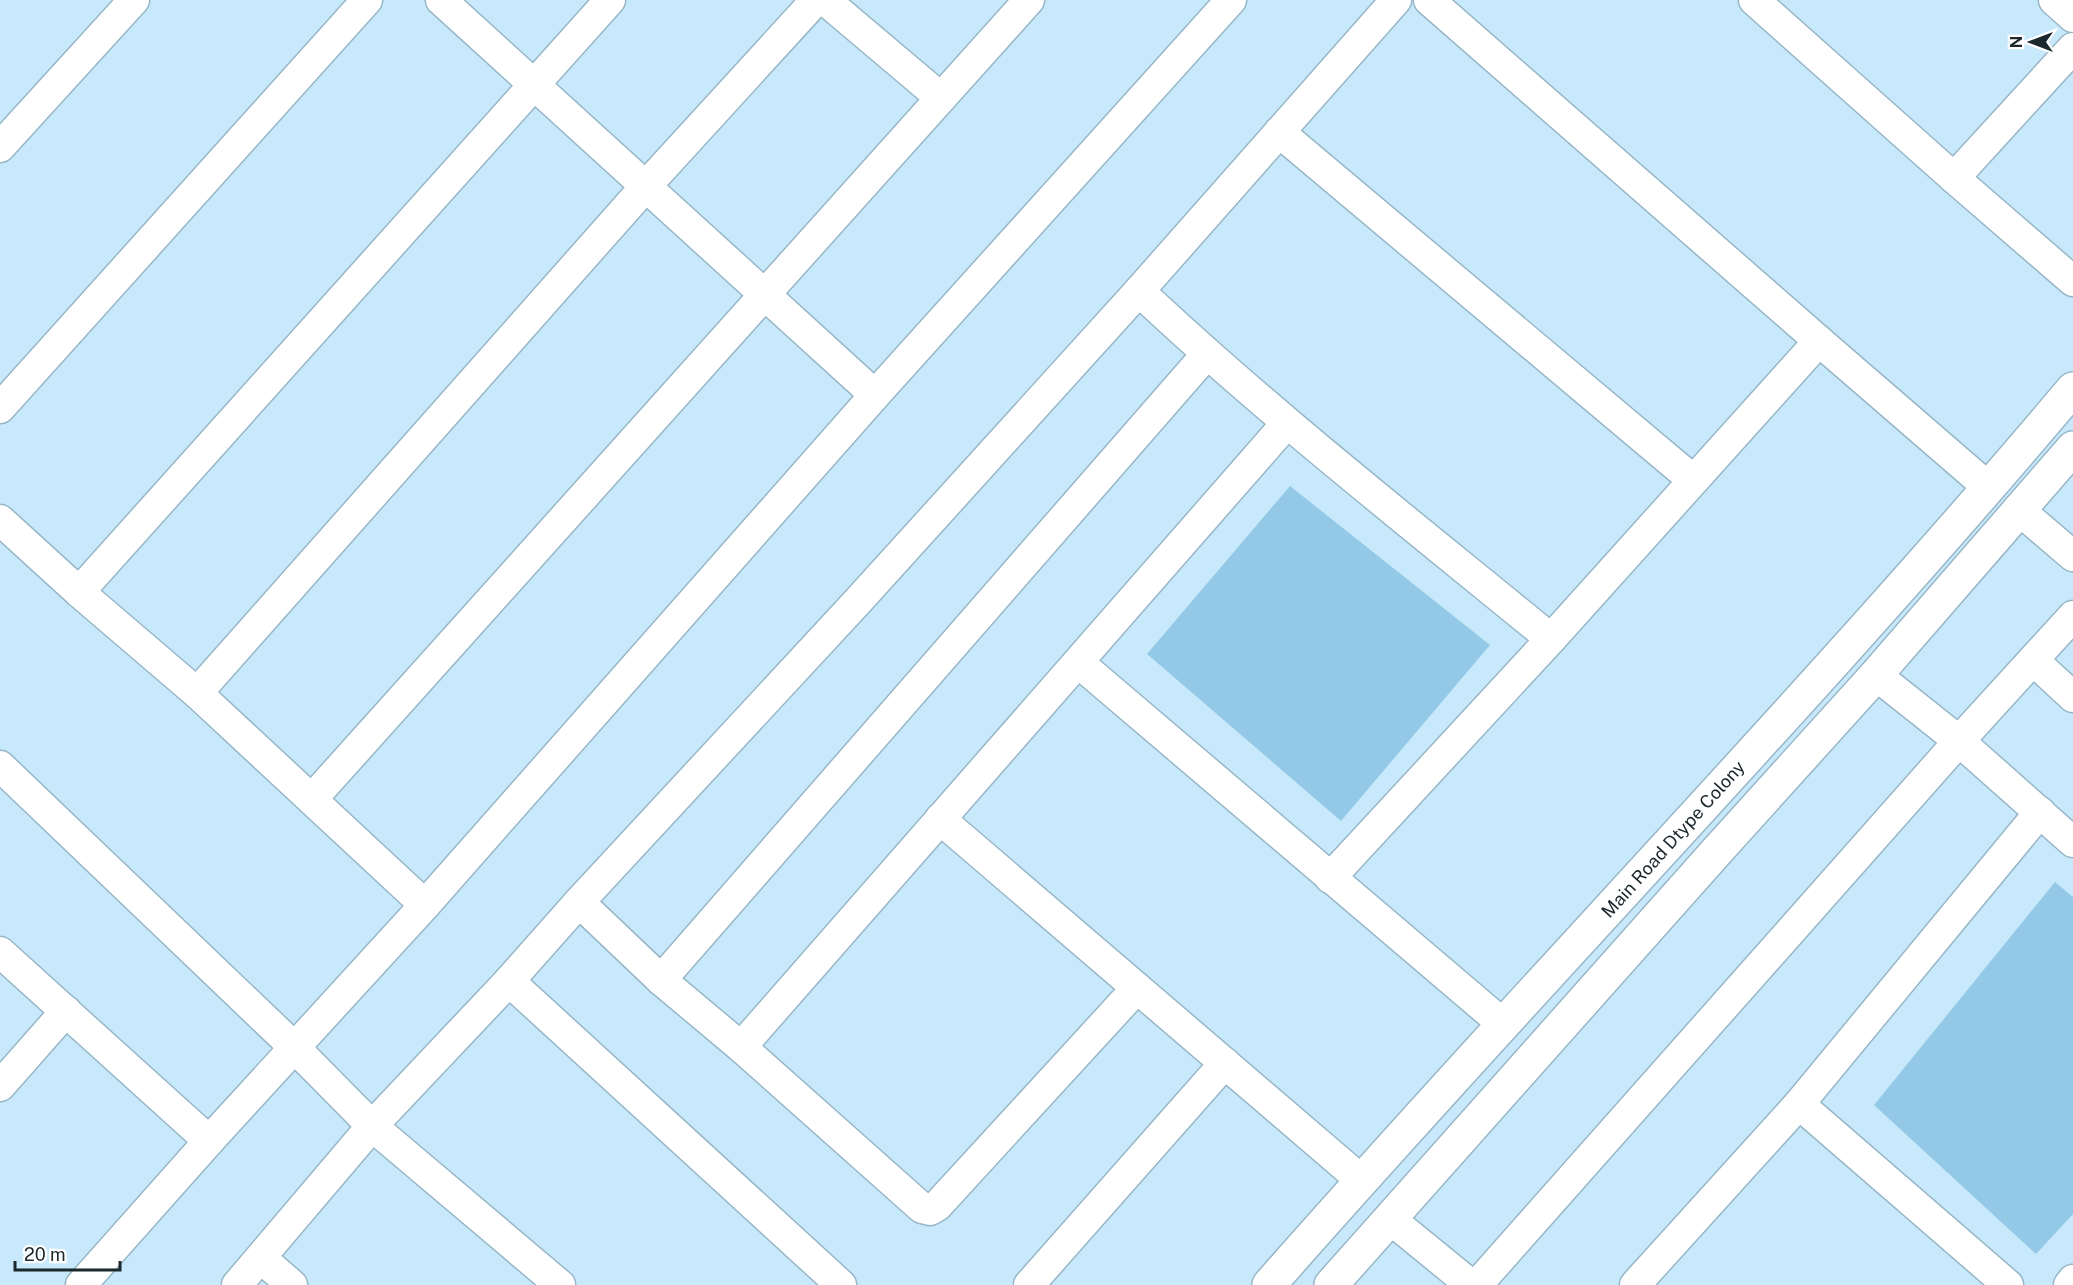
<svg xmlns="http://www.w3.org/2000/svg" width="2073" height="1285" font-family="'Public Sans',sans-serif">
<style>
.green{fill:#93c9e6}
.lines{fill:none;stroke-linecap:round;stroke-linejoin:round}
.street-casing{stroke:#97b7c8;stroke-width:33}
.secondary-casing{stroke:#97b7c8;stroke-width:36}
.street{stroke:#fff;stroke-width:30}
.secondary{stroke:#fff;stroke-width:33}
.labels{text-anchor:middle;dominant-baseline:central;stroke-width:6;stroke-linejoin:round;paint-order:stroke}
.street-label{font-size:18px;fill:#1b282e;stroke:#fff}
</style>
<rect width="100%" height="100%" fill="#c8e9fb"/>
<g class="green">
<path d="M1290 486 1490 645 1341 821 1147 654Z"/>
<path d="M2055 882 2073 897V1214L2036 1254 1874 1105Z"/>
</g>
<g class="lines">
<defs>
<g id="street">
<path d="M441 0 875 395"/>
<path d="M825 0 941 98"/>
<path d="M1754 0 1954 178 2073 281"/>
<path d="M2054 0 2073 17"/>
<path d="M1279 132 1693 480"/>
<path d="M0 147 134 0"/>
<path d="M1954 178 2073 48"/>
<path d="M1139 291C1270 414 1412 525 1551 639"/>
<path d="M1819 341 1989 488"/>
<path d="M0 408 367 0"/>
<path d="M2018 509 2073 556"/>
<path d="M0 520 79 592 197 693 425 905"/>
<path d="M79 592 610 0"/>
<path d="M2033 660 2073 697"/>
<path d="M1079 663 1503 1024"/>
<path d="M1876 675 1959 741 2073 842"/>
<path d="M197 693 646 186 816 0"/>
<path d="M0 766 295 1048 372 1126 560 1285"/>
<path d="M312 799 1029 0"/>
<path d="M940 819 1361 1180"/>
<path d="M1330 878 1551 639 1819 341 1429 0"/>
<path d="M579 902 661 980 741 1047"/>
<path d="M0 952 209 1141"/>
<path d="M661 980 1206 355"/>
<path d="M509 981 841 1285"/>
<path d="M1137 988 937 1206 930 1210 922 1208 741 1047 1287 423"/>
<path d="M0 1086 66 1011"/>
<path d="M1799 1104 2008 1285"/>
<path d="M1389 1218 1471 1285"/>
<path d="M261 1258 292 1285"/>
<path d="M81 1285 209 1141 425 905 875 395 1231 0"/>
<path d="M237 1285 372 1126 509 981 579 902 858 601 1139 291 1396 0"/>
<path d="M1029 1285 1225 1063"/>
<path d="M1477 1285 1959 741 2073 616"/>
<path d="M1635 1285 1799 1104 2040 812"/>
<path d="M2069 1285 2073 1280"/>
</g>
<g id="secondary">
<path d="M1269 1285C1534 983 1814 696 2073 389"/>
<path d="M1331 1285 1717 851 1876 675 2073 448"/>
</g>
</defs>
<use href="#street" class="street-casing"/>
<use href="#secondary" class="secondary-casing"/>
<use href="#street" class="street"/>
<use href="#secondary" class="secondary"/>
</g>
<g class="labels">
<g class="street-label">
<text transform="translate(1673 839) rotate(-48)">Main Road Dtype Colony</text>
</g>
</g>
<g transform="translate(2031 42) rotate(270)" stroke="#ffffff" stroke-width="4.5" paint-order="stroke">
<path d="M0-4.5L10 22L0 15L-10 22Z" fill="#1b282e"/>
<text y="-9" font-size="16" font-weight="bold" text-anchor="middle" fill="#1b282e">N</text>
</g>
<path d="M15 1261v9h105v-9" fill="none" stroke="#1b282e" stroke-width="3"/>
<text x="24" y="1261" font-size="18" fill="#1b282e" stroke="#ffffff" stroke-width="4.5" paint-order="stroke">20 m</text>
</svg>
